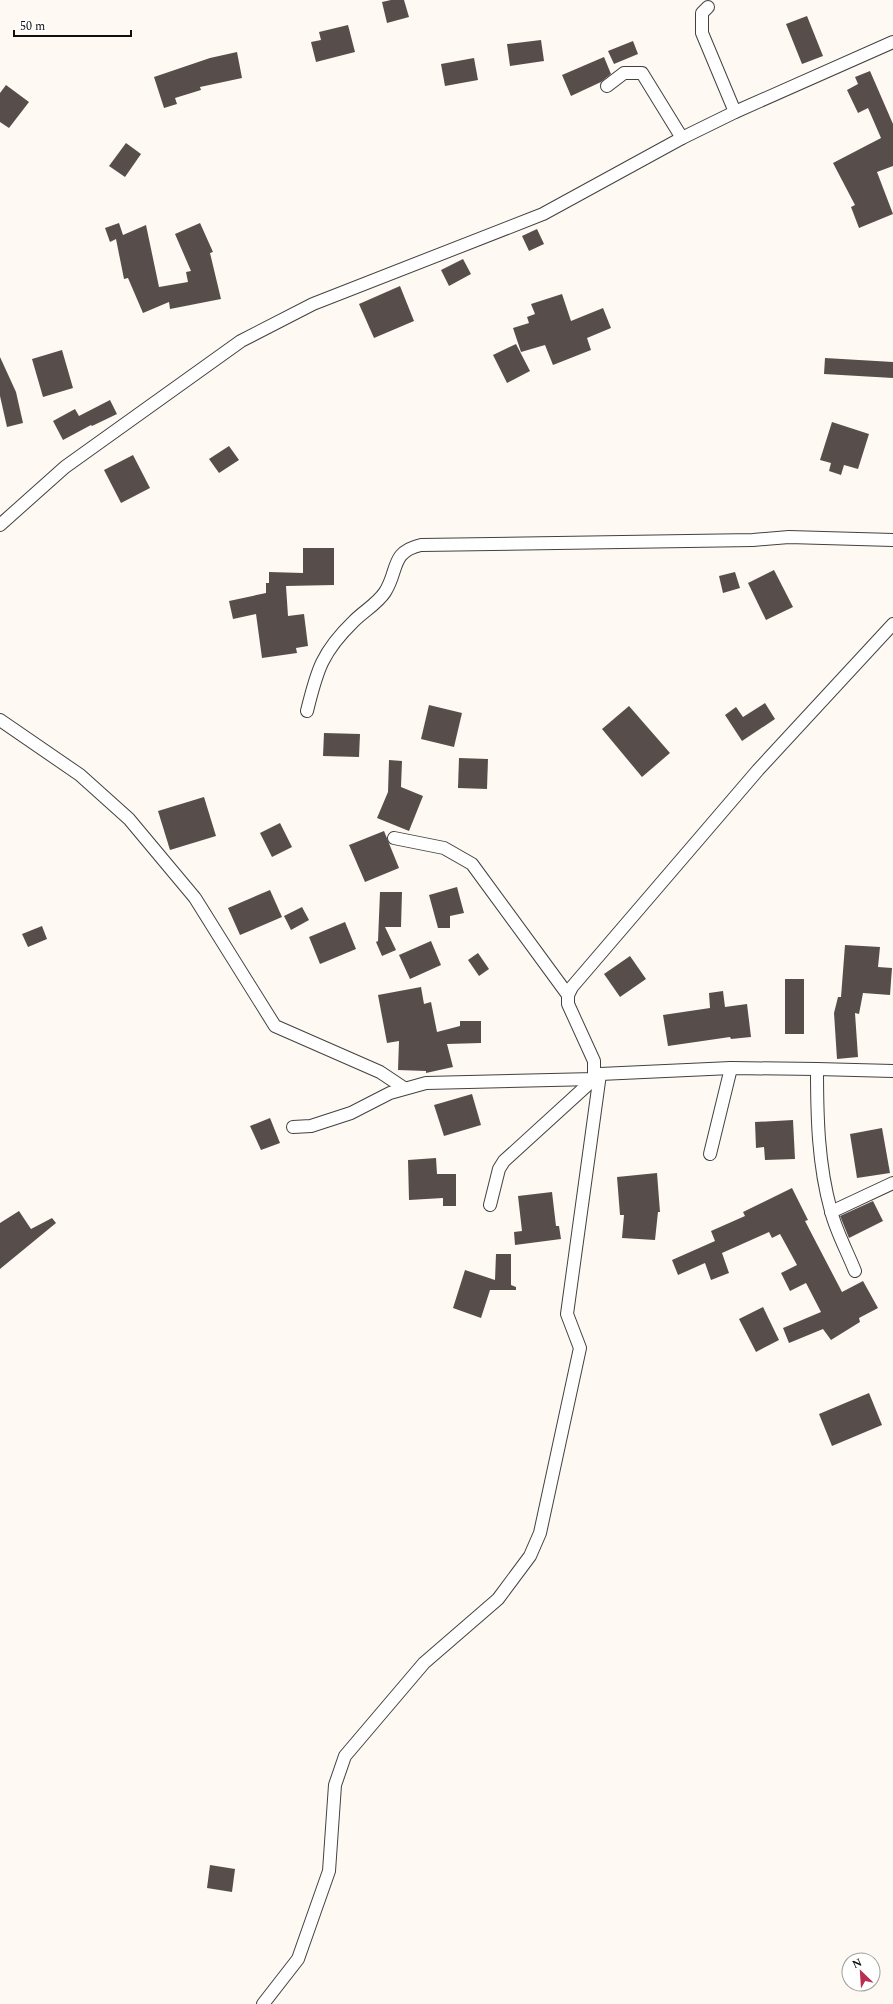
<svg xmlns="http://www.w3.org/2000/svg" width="893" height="2004" font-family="Spectral,serif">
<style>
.building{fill:#574e4c}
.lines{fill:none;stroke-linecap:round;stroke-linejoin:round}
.minor-casing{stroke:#424242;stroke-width:14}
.minor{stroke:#fff;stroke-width:12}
</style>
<rect width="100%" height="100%" fill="#fef9f2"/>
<g class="building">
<path d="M391 0H404L409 17 387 23 382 2Z"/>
<path d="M807 16 823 56 802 64 786 24Z"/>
<path d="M348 25 355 52 316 62 311 42 321 40 319 32Z"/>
<path d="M541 40 544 61 510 66 507 44Z"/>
<path d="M633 41 638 54 614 64 608 51Z"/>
<path d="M237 52 242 78 200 87 201 90 175 98 177 104 164 108 154 77 210 58Z"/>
<path d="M604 57 611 74 601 82 571 96 562 75Z"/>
<path d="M474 58 478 80 445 86 441 64Z"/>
<path d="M870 71 893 124V166L877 172 893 214 859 228 851 207 855 205 833 163 881 138 868 108 858 113 847 90 858 84 855 77Z"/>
<path d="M6 85 29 102 9 128 0 122V93Z"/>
<path d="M126 143 141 154 125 177 109 166Z"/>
<path d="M119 223 123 235 146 225 159 287 188 282 186 272 191 271 175 234 200 223 213 252 210 253 221 299 170 309 169 302 143 313 128 278 124 279 116 239 110 242 105 228Z"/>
<path d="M537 229 544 244 529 251 522 236Z"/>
<path d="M463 259 471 274 449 286 441 270Z"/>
<path d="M400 286 414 321 374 338 359 304Z"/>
<path d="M562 294 571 321 603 308 611 328 587 338 591 350 553 365 545 345 521 352 513 328 529 323 527 317 535 314 531 304Z"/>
<path d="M516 344 530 371 507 383 493 355Z"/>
<path d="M62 350 73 388 43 397 32 359Z"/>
<path d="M0 357 16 392 23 423 7 427 0 396Z"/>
<path d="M825 358 893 362V378L824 374Z"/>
<path d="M110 400 117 414 92 426 91 425 63 440 53 421 75 409 79 416Z"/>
<path d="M832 422 869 434 858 469 844 465 841 475 829 471 831 463 820 460Z"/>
<path d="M229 446 239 460 219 473 209 459Z"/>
<path d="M133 455 150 488 121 503 104 470Z"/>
<path d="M303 548H334V585L286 586 288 616 304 614 308 646 296 648 297 653 262 658 256 614 233 619 229 601 266 593V583H269V572L303 573Z"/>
<path d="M774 570 793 607 766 620 748 583Z"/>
<path d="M735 572 740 588 723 593 719 576Z"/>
<path d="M765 703 775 719 742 741 725 715 736 707 743 717Z"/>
<path d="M429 705 462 713 454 747 421 739Z"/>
<path d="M629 706 670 753 642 777 602 729Z"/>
<path d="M324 733 360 734 359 757 323 756Z"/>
<path d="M459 758 488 759 487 789 458 788Z"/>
<path d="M389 760 402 761 401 787 423 796 409 831 377 818 388 792Z"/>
<path d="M204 797 216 836 170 850 158 811Z"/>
<path d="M280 823 292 847 272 857 260 833Z"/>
<path d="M384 831 399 868 365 882 349 845Z"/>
<path d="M457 887 464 913 450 916V928H438L429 895Z"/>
<path d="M270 890 282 917 240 935 228 908Z"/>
<path d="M380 892H402L401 927H385L396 950 382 956 376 942 378 941Z"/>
<path d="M302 907 309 920 291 930 284 916Z"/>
<path d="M345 922 356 949 320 964 309 937Z"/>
<path d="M42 926 47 939 28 947 22 934Z"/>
<path d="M431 941 441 965 410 979 399 955Z"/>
<path d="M845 945 880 947 878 967 892 968 890 995 863 993 859 1014 855 1013 858 1057 837 1059 834 1013 838 997H841Z"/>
<path d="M478 953 489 969 479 976 468 960Z"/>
<path d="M630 956 646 979 620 997 604 974Z"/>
<rect x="785" y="979" width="19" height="55"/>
<path d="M421 987 424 1004 431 1002 437 1032 460 1026V1021H481V1043L447 1044 453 1067 426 1073V1071L398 1070 399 1041 387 1043 378 995Z"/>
<path d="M723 991 725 1007 747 1004 751 1037 731 1039 730 1037 668 1046 663 1015 710 1008 709 993Z"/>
<path d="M472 1094 481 1125 444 1136 434 1105Z"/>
<path d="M270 1118 280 1143 261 1150 250 1126Z"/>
<path d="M793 1120 795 1159 765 1160 764 1147 756 1148 755 1122Z"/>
<path d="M882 1128 890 1173 857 1178 850 1134Z"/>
<path d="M436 1158 437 1174H456V1206H443V1198L409 1200 408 1160Z"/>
<path d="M657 1173 660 1212H658L655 1240 622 1238 624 1215H620L617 1177Z"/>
<path d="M792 1188 808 1220 805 1221 842 1292 863 1281 878 1308 859 1318 860 1322 831 1340 823 1329 789 1343 783 1328 821 1312 806 1283 790 1291 781 1273 797 1265 780 1234 772 1238 769 1232 722 1253 729 1273 711 1280 705 1263 678 1275 672 1260 715 1241 711 1231 745 1216 743 1212Z"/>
<path d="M552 1192 556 1226H559L561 1239 515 1245 514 1232 522 1231 518 1196Z"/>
<path d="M873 1201 883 1221 849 1238 840 1216Z"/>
<path d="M19 1211 31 1229 52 1218 56 1223 0 1269V1223Z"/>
<path d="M496 1254H511V1285L516 1287V1290H490L481 1318 453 1308 465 1270 495 1280Z"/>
<path d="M763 1307 779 1340 756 1352 739 1319Z"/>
<path d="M869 1393 882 1425 832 1446 819 1414Z"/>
<path d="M210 1865 235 1869 232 1892 207 1888Z"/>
</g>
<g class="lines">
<defs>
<g id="minor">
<path d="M708 7 702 13V33L735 112"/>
<path d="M607 86 624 73H642L682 138"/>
<path d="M0 525 65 467 241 341 313 304 543 214 682 138 735 112 893 42"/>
<path d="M307 711C317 670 322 652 354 621 364 611 377 604 385 592 399 570 390 552 421 545L753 540 789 537 893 540"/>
<path d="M0 720 80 775 129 819 195 898 275 1026 380 1072 404 1088"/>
<path d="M394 838 444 848 472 864 568 995"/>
<path d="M817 1069C817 1117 818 1164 831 1211 836 1231 847 1251 855 1271"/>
<path d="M293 1127 311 1126 351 1113 390 1093 426 1083 594 1079 600 1074 731 1068 817 1069 893 1071"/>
<path d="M710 1154 731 1068"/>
<path d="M490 1205 499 1169 504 1161 594 1079V1061L568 1004V995L572 987 758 770 893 624"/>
<path d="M831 1212 893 1183"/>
<path d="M263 2004 298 1959 329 1871 335 1785 345 1756 424 1663 498 1599 530 1556 540 1533 580 1348 567 1314 600 1074"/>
</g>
</defs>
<use href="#minor" class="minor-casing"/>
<use href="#minor" class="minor"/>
</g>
<g transform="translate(861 1972) rotate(335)"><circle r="19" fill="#ffffff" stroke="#9f9f9f"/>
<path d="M0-3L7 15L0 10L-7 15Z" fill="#b82f51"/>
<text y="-6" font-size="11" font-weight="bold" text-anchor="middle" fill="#0f0f0f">N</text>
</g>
<path d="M14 30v6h117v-6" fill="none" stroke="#0f0f0f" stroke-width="2"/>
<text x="20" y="30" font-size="12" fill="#0f0f0f" stroke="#ffffff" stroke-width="3" paint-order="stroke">50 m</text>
</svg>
